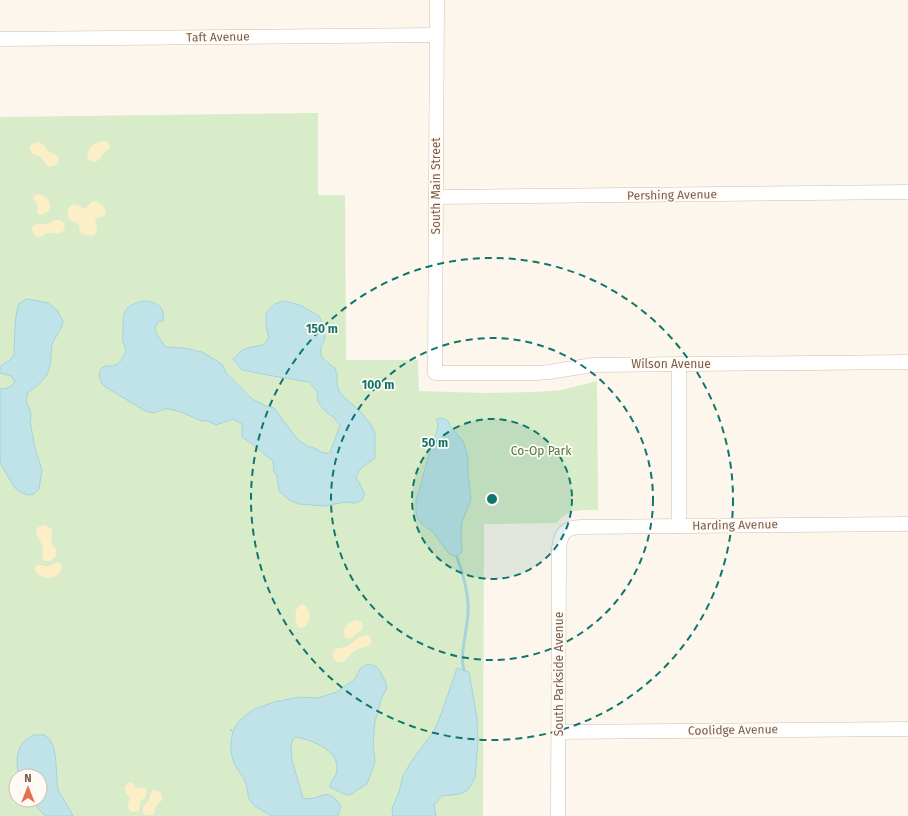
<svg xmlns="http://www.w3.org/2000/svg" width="908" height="816" font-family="'Fira Sans',sans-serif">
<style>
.green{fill:#d8ecc9;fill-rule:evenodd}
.sand{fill:#fcefc7}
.water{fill:#bfe3e8;stroke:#a5d3da}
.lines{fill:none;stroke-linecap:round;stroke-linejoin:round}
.stream{stroke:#a5d3da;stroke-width:3}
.minor-casing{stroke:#d1beb0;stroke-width:15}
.minor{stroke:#fff;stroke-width:14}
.ring{fill:none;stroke:#0f766e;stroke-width:2;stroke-dasharray:7 5}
.labels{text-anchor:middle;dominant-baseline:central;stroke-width:3.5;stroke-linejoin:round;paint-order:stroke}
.street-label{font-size:12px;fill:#7a5c4d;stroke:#fffaf3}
.park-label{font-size:12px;fill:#537a41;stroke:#fffaf3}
.centre{fill:#0f766e;stroke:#fffaf3;stroke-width:2}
.ring-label{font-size:12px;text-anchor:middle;font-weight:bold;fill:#0f766e;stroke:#fffaf3;stroke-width:3.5;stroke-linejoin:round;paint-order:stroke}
</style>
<rect width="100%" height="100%" fill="#fdf6ec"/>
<path class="green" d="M318 113V195H345L346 360H418L419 391 485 393 535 392 562 390 597 381 598 510C581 510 568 508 556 523L484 524 483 816H0V117ZM16 776H40V800H16Z"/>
<g class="sand">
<path d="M105 141C118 146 104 152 101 156 99 159 101 159 97 161 95 162 93 162 91 161 82 155 91 145 98 142 100 141 103 141 105 141Z"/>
<path d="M38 142C46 144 44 149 51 153 55 155 56 154 59 158L57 164C48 170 46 165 41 157L33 154 30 150V146L34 143Z"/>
<path d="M37 194C52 195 56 214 39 215L37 213 38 205C36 201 32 200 34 196Z"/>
<path d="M93 201C99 201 110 209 104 216 101 218 98 217 95 220 95 227 101 228 94 235 89 236 82 236 80 231 79 229 80 227 79 225 77 221 73 222 70 220 67 217 67 211 69 208 75 199 81 210 86 208 88 207 90 203 93 201Z"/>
<path d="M54 220H60L64 223 65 228C60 237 56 232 48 233 43 234 39 241 34 235 33 233 32 231 32 229 33 222 41 225 46 224 49 224 51 222 54 220Z"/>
<path d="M44 525C59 531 49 534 52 543 53 547 53 545 55 548 59 554 55 558 50 561H44C40 555 44 551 42 545 40 538 29 528 44 525Z"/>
<path d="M57 562 61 564 62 566C61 580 42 582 35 570L36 565C41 564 44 567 48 566 51 566 54 563 57 562Z"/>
<path d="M303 604C312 608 313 628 299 628 294 621 293 607 303 604Z"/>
<path d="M356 620 362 622C364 631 361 630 356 634 352 637 352 639 346 638 340 630 348 622 356 620Z"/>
<path d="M365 635 370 636C375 649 363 646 356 650 351 653 348 658 343 662H337L333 657V654L336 649 348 646 359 637Z"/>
<path d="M132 782 136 788H145L147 791 146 797 140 801C140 803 140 806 140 808 137 815 127 812 128 805 128 802 130 800 130 798L126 793 124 788 128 783Z"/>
<path d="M154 790 160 792 162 796V800L156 806 154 814 151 815H146L143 812V807L149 800 151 792Z"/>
</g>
<g class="water">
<path d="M28 299 48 303 57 310 61 317 63 322 62 326 52 344 50 366 47 375 40 383 33 389 28 392 26 401 30 410 31 417 30 421 35 448 42 470 39 489 34 494 28 495 20 492 15 488 0 463V389C7 388 10 389 15 382L11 376 0 373V367C4 362 12 361 14 354 15 352 14 351 14 348 15 338 14 311 20 303 22 301 25 300 28 299Z"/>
<path d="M144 301C157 302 165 306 163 321L158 322C157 324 155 327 155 329 155 333 163 344 166 347L183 348 202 352 222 364 226 373 252 399 264 405 274 408 298 440 307 446 314 448 323 453H330L340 425 333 417 325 411 318 402 317 391 309 382 273 376 242 370 233 359 242 350 251 347 263 345 269 338 266 326V313L275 304 283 301 293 303 302 306 319 316 324 326 325 339 321 347V356L328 363 335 368 337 374V384L340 393 346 399 358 409 370 423 375 433V458C366 466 361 465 356 477L365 494 362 500 355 503 345 502 325 506 299 504 289 500 279 491 277 476 274 472 273 461 252 444 242 437V424L233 419 216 425 208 421H202L181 412 169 409H164L154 413 145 411 104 386C100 382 96 371 103 367 107 365 112 367 115 365 120 363 123 358 125 353 127 348 124 346 123 342 122 339 123 333 123 330 123 312 124 305 144 301Z"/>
<path d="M438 418 445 419 448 421 450 426 463 441 467 453 468 463V472L471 500 462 522 461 535 462 552 457 557 449 554 433 532 421 523 418 519 416 513V501L431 448 438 427V423L436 420Z"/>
<path d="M369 664 377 667 380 671 385 681 387 688 385 692 381 699 378 712 375 721 373 744 375 761 369 779 367 784 357 790 352 794 348 795 342 793 330 787C331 779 337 777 337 769 338 749 312 741 297 737L293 739 291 745 292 760 303 798C320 803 325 783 341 806L338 816H271C265 811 255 808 251 802 247 797 248 790 246 784 244 777 239 772 235 765 230 755 230 743 233 732L230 730V729L233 731C239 719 245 715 256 708H258L277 701H281L293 698H297L298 697 318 698 337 692 355 679 360 669 364 666Z"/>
<path d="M457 668 469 672 477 718 478 742 475 778 468 790 460 794 442 796 434 805 436 816H393L392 809 399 792 403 776 411 762 434 731 442 712Z"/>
<path d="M34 735C38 735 42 734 46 736 59 743 55 776 58 789 60 794 62 796 64 800 67 805 71 811 73 816H45L31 800H40V776H19C15 760 16 742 34 735Z"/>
</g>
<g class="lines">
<path class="stream" d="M457 557C463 574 469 593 468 611 468 628 459 655 464 670"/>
<defs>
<g id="minor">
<path d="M437 0 435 373H537L549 372 593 365 908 362"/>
<path d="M0 39 436 35"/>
<path d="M436 197 908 192"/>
<path d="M679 364V526"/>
<path d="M558 732 908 729"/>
<path d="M558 816 559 548C561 533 565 528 580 527L908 524"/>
</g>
</defs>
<use href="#minor" class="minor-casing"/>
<use href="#minor" class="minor"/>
</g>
<circle cx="492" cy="499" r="80" fill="#0f766e" fill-opacity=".12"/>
<g class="ring">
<circle cx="492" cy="499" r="80"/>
<circle cx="492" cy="499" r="161"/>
<circle cx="492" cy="499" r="241"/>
</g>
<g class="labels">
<g class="street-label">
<text transform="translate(218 37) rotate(-1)">Taft Avenue</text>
<text transform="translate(436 186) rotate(-90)">South Main Street</text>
<text transform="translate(672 195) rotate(-1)">Pershing Avenue</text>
<text x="671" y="364">Wilson Avenue</text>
<text transform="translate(735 525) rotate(-1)">Harding Avenue</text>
<text transform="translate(559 674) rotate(-90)">South Parkside Avenue</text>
<text transform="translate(733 730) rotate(-1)">Coolidge Avenue</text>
</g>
<g class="park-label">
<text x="541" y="451">Co-Op Park</text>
</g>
</g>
<circle cx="492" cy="499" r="6" class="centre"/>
<g class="ring-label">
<text x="322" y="333">150 m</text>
<text x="378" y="389">100 m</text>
<text x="435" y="447">50 m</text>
</g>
<g transform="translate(28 788)"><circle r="19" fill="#fffaf3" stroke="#cabbb1"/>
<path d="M0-3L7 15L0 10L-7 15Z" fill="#e76f51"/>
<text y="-6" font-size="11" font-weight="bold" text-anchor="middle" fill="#7a5c4d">N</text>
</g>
</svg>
